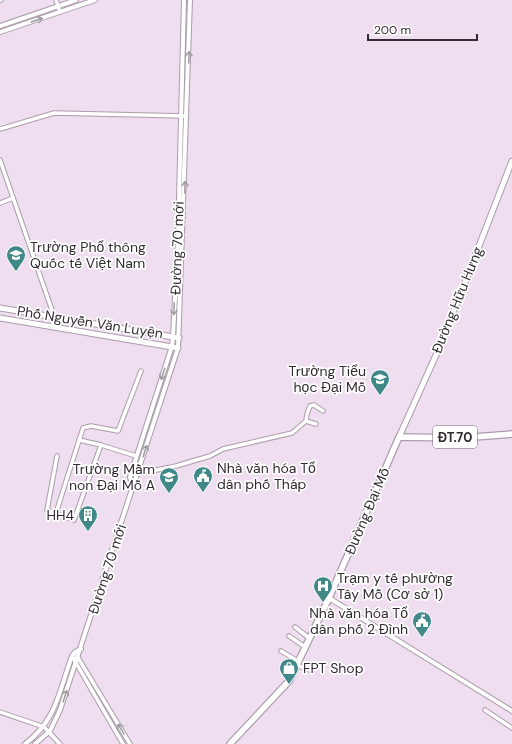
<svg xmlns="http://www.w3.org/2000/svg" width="512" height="744" font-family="'DM Sans',sans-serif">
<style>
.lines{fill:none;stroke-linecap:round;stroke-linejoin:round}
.minor-casing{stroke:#ab9cab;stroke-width:5.5}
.tertiary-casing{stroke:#ab9cab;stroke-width:6}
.secondary-casing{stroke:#ab9cab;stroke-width:7}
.primary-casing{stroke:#ab9cab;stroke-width:8}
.minor{stroke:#fff;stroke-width:3.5}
.tertiary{stroke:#fff;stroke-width:4}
.secondary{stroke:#fff;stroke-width:5}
.primary{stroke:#fff;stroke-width:5.5}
.oneway{stroke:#a29fa2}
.labels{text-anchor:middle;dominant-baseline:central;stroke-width:3.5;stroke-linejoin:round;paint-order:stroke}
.shield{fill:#fff;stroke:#6f6a6f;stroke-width:1}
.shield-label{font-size:13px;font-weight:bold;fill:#312a31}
.poi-label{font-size:14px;fill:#312a31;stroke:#fff;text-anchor:start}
.street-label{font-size:14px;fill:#312a31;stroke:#fff}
</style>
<rect width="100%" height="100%" fill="#efdeef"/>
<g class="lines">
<defs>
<g id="minor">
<path d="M0 0H1"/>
<path d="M56 0 60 12"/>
<path d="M0 129 54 113 186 116"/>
<path d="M0 160 54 316 52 326"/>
<path d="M0 203 13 198"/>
<path d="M306 421 307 414 310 406 314 405 323 411"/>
<path d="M101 445 136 456"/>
<path d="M57 456 47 510 74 520 101 445 79 440"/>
<path d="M137 474 176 466 210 456 223 449 292 433 306 421 316 424"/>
<path d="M56 513 83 428 91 426 118 431 141 371"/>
<path d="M295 627 309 638"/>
<path d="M289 636 305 647"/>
<path d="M281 651 298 661"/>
<path d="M72 656 123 744"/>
<path d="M77 656 130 744"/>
<path d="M296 665 310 670"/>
<path d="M485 710 512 728"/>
<path d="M0 712 44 727"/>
</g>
<g id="tertiary">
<path d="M0 26 76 0"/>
<path d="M0 32 95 0"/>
<path d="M133 488 130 477 172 346 173 336 178 239 184 0"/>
<path d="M329 598 512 711"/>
<path d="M44 727 60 744"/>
<path d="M25 744C57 720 59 691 72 656L75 652 81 649"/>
<path d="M35 744 50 731 60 710 178 348 190 0"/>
</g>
<g id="secondary">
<path d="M0 308 179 338"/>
<path d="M0 318 178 348"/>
<path d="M399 437 441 344 512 161"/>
</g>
<path id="primary" d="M230 744 289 681 329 598 399 437 461 438 512 434"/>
</defs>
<use href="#minor" class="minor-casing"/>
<use href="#tertiary" class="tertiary-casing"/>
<use href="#secondary" class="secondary-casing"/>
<use href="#primary" class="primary-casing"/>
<use href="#minor" class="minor"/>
<use href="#tertiary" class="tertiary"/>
<use href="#secondary" class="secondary"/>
<use href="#primary" class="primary"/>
</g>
<defs><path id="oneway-shaft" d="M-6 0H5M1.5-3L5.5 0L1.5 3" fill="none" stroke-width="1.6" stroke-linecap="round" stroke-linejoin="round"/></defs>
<g class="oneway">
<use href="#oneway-shaft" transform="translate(37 20) rotate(-19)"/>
<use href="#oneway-shaft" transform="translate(189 57) rotate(-88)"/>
<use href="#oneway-shaft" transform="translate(185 187) rotate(-88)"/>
<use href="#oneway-shaft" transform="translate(174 309) rotate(92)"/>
<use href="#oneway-shaft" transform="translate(163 374) rotate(108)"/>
<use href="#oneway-shaft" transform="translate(145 451) rotate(-72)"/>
<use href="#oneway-shaft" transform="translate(65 696) rotate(-72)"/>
<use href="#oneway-shaft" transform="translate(121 729) rotate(-121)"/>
</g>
<defs>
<symbol id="school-pin" viewBox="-11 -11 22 30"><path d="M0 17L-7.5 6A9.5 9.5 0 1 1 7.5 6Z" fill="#418989" stroke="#fff"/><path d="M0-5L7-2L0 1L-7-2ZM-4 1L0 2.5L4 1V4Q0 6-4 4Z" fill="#fff"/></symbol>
<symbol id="civic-pin" viewBox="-11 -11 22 30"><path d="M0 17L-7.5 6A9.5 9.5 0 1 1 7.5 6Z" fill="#418989" stroke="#fff"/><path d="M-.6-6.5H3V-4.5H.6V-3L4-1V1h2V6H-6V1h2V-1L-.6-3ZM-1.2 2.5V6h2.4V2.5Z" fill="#fff"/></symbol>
<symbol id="building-pin" viewBox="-11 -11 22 30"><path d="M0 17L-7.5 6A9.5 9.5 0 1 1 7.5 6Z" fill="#418989" stroke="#fff"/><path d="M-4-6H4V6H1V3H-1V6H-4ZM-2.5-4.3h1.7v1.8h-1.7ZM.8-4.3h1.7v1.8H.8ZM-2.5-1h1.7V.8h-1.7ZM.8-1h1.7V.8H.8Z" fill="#fff"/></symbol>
<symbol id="hospital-pin" viewBox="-11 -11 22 30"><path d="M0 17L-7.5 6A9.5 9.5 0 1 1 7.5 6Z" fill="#418989" stroke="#fff"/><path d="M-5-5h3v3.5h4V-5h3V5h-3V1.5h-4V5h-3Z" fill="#fff"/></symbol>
<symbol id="shop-pin" viewBox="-11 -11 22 30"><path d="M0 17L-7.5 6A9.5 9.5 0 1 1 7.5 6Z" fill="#418989" stroke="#fff"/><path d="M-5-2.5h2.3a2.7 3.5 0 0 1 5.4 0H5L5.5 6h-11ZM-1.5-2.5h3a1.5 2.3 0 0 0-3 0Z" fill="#fff"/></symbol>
</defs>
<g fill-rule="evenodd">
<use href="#school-pin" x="5" y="244" width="22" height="30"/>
<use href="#school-pin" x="369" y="368" width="22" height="30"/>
<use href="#civic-pin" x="192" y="465" width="22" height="30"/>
<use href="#school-pin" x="158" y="466" width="22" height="30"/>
<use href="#building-pin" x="77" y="504" width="22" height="30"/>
<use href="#hospital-pin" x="312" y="575" width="22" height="30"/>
<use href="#civic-pin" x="411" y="610" width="22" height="30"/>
<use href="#shop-pin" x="278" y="657" width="22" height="30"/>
</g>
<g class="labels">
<rect class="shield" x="433" y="426" width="44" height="22" rx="3"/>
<g class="shield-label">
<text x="455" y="437">ĐT.70</text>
</g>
<g class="poi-label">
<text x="30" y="247">Trường Phổ thông<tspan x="30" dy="16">Quốc tế Việt Nam</tspan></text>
<text x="366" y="371" text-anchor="end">Trường Tiểu<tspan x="366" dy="16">học Đại Mỗ</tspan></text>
<text x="217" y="468">Nhà văn hóa Tổ<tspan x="217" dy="16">dân phố Tháp</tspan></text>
<text x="155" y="469" text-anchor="end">Trường Mầm<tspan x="155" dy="16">non Đại Mỗ A</tspan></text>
<text x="74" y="515" text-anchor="end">HH4</text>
<text x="337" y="578">Trạm y tế phường<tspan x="337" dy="16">Tây Mỗ (Cơ sở 1)</tspan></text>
<text x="408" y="613" text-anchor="end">Nhà văn hóa Tổ<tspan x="408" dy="16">dân phố 2 Đình</tspan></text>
<text x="303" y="668">FPT Shop</text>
</g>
<g class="street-label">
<text transform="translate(177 248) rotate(-88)">Đường 70 mới</text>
<text transform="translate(457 300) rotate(-68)">Đường Hữu Hưng</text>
<text transform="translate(90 322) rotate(9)">Phố Nguyễn Văn Luyện</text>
<text transform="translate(367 511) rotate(-67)">Đường Đại Mỗ</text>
<text transform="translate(107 569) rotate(-72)">Đường 70 mới</text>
</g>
</g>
<path d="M368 34v6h109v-6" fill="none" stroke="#312a31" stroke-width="2"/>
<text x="374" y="34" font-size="12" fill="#312a31" stroke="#ffffff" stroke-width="3" paint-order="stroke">200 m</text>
</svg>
